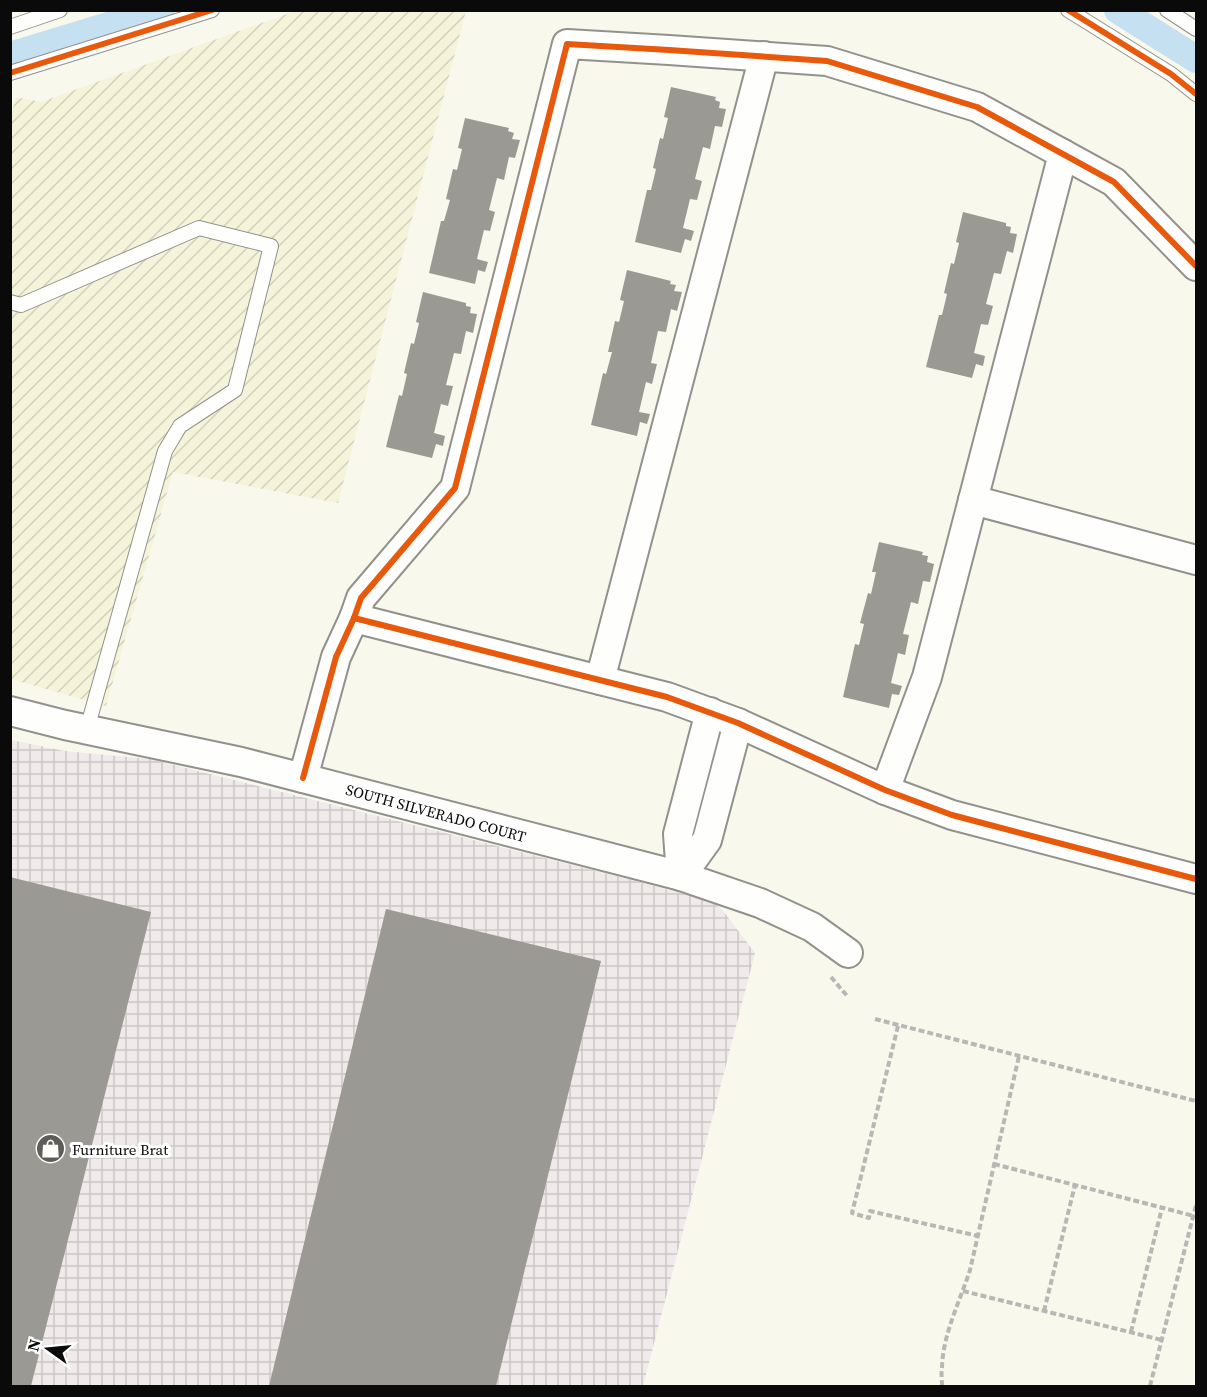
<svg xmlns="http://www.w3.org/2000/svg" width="1207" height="1397" font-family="'Source Serif 4',serif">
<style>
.industrial{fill:url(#industrial-grid)}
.farmland{fill:url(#farmland-furrows)}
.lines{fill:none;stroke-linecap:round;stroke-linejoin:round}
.canal{stroke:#c5e1f1;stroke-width:28}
.building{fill:#9b9994}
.lane-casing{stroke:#92918c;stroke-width:16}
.street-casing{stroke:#92918c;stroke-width:32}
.path{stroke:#b7b7b5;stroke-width:4;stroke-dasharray:6 3;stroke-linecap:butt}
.lane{stroke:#fefefc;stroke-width:14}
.street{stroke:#fefefc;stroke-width:28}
.cycleway-casing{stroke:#fff;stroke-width:10}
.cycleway{stroke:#e8590c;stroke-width:6}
.labels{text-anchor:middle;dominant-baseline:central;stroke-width:6;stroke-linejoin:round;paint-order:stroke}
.street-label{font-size:15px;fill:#0a0a0a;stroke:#fff}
.poi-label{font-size:15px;fill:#0a0a0a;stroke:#fff;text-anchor:start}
</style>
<defs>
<pattern id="industrial-grid" width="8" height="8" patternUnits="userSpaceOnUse" patternTransform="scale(1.5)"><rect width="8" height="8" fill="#f0eaeb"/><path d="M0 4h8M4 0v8" fill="none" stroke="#ccc7c8"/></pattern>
<pattern id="farmland-furrows" width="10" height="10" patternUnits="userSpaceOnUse" patternTransform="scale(1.5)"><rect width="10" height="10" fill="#f5f4da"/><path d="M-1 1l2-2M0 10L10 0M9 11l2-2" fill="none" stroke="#d1d0ba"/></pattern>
</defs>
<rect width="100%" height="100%" fill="#f9f8ed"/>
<path class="industrial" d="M11 740 65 751 150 759 632 880 709 901 721 908 755 953 643 1386H11Z"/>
<path class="farmland" d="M295 11H466L338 503 173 472 106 706 11 679 10 119 16 97 41 102Z"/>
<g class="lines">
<g class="canal">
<path d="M1118 10 1196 59"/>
<path d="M10 56 161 10"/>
</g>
</g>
<g class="building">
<path d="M671 87 716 97 715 100 720 102 719 108 726 109 722 127 715 126 710 149 703 147 695 179 702 181 697 200 690 199 683 228 694 231 691 241 685 239 681 253 635 242 647 190H651L656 169 653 168 660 138 663 139 668 118 664 117Z"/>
<path d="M465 118 509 128 508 131 514 133 512 139 520 140 515 158 509 157 504 180 497 178 489 210 495 212 490 231 484 230 477 259 488 262 485 272 478 270 475 284 429 273 441 221H444L450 200 446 199 453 169 457 170 462 149 458 148Z"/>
<path d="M963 212 1006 223V226L1011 227 1010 233 1017 234 1013 253 1007 251 1001 274 994 273 986 304 993 306 988 325 981 324 974 353 985 356 983 366 976 364 972 378 926 367 939 315H942L947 294 944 293 951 263 954 264 959 243 956 242Z"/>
<path d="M627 270 671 281 670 284 676 285 674 291 682 292 677 311 671 309 666 332 658 331 651 363 657 364 652 384 646 382 639 412 650 414 647 424 640 422 637 436 591 425 603 373 606 374 612 352H608L615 321 619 322 624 301 620 300Z"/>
<path d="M423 292 466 303V306L471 307 470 313 477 314 473 333 466 331 461 354 454 353 446 385 453 386 448 406 441 404 434 433 445 436 443 446 436 444 432 458 386 447 399 395 402 396 407 374 404 373 411 343 414 344 419 323 416 322Z"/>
<path d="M879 542 923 552 922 555 928 556 927 562 934 564 930 582 923 581 918 604 911 602 903 634 909 635 905 655 898 653 891 683 902 686 899 695 892 694 889 708 843 697 855 644 859 645 864 624 860 623 868 593 871 594 876 572H872Z"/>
<path d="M10 877 151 912 31 1386H10Z"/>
<path d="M386 909 601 961 496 1386H269Z"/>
</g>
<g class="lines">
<defs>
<g id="lane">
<path d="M1068 10 1171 74 1196 94"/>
<path d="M1167 10 1196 29"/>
<path d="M10 27 60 10"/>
<path d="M10 73 212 10"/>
<path d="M10 302 21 305 199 228 271 246 235 390 180 426 165 451 87 729"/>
</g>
<g id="street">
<path d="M973 500 1196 560"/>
<path d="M354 618 667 697 738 723 885 790 952 815 1196 879"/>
<path d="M600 680 764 56"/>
<path d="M10 711 65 725 241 762 681 876 760 903 812 927 848 953"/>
<path d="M303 778 336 657 354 618 361 598 455 488 567 44 669 50 827 61 977 107 1114 182 1196 266"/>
<path d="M885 790 927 677 1063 154"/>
<path d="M681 876 678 834 710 712"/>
<path d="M681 876 707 840 738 723"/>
</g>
</defs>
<use href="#lane" class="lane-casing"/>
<use href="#street" class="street-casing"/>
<g class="path">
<path d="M831 977 848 997"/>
<path d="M875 1019 1196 1101"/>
<path d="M898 1026 852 1213 869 1218 870 1211 978 1236"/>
<path d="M994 1164 1194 1216"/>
<path d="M963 1291 1162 1340"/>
<path d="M1044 1311 1075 1185"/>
<path d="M1131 1332 1162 1208"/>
<path d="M942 1386C942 1380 941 1374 942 1367 943 1334 960 1301 970 1270L1019 1056"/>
<path d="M1150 1386 1196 1205"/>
</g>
<use href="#lane" class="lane"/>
<use href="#street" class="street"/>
<defs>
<g id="cycleway">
<path d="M1068 10 1171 74 1196 94"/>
<path d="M10 73 212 10"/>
<path d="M354 618 667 697 738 723 885 790 952 815 1196 879"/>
<path d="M303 778 336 657 354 618 361 598 455 488 567 44 669 50 827 61 977 107 1114 182 1196 266"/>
</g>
</defs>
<use href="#cycleway" class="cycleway-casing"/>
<use href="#cycleway" class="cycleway"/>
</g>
<defs>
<symbol id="shop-disc" viewBox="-11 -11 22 22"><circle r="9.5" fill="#5e5d59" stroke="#fff"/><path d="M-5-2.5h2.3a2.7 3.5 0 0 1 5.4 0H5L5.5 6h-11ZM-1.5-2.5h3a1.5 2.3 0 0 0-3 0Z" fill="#fff"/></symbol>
</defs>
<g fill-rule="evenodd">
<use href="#shop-disc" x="34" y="1132" width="33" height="33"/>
</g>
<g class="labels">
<g class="street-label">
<text transform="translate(436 813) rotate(15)">SOUTH SILVERADO COURT</text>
</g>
<g class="poi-label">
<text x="72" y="1149">Furniture Brat</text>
</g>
</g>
<rect width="1207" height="1397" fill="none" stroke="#0a0a0a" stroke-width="24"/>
<g transform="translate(48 1349) rotate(285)" stroke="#ffffff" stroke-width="4.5" paint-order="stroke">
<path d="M0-4.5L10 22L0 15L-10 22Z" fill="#0a0a0a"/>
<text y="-9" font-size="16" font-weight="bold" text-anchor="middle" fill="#0a0a0a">N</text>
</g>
</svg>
